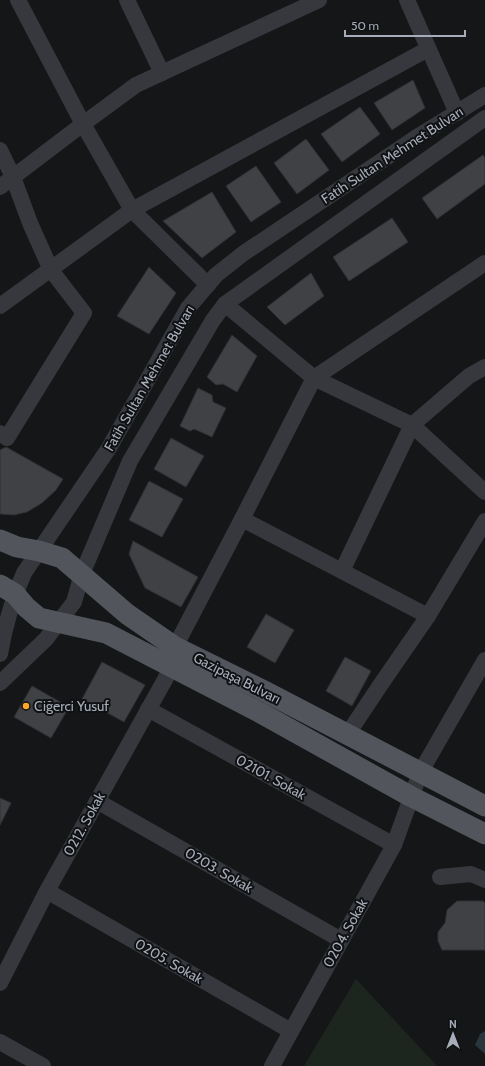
<svg xmlns="http://www.w3.org/2000/svg" width="485" height="1066" font-family="Cabin,sans-serif">
<style>
.green{fill:#1d261e}
.water{fill:#2a363d}
.building{fill:#3f4145;stroke:#2f3034}
.lines{fill:none;stroke-linecap:round;stroke-linejoin:round}
.minor{stroke:#36383d;stroke-width:16}
.major{stroke:#52555c;stroke-width:21}
.poi-dot{fill:#ffa826;stroke:#101113;stroke-width:1.5}
.labels{text-anchor:middle;dominant-baseline:central;stroke-width:4;stroke-linejoin:round;paint-order:stroke}
.street-label{font-size:14px;fill:#a6adb9;stroke:#101113}
.poi-label{font-size:14px;fill:#a6adb9;stroke:#101113;text-anchor:start}
</style>
<rect width="100%" height="100%" fill="#151618"/>
<path class="green" d="M356 979 437 1066H304Z"/>
<path class="water" d="M485 1031V1054L475 1045 480 1034Z"/>
<g class="building">
<path d="M413 80 425 108 392 130 374 103Z"/>
<path d="M360 107 380 134 342 162 321 134Z"/>
<path d="M306 139 329 170 297 194 274 163Z"/>
<path d="M483 155 485 158V184L437 219 422 198Z"/>
<path d="M256 166 281 202 251 222 226 186Z"/>
<path d="M212 192 236 232 202 258 163 221Z"/>
<path d="M392 218 408 242 349 281 333 257Z"/>
<path d="M149 267 176 293 149 334 117 316Z"/>
<path d="M311 273 324 296 285 325 267 307Z"/>
<path d="M232 335 257 356 237 392 223 384 216 385 207 377Z"/>
<path d="M198 388 212 395 213 402 226 408 212 437 194 429 190 431 180 426Z"/>
<path d="M171 438 204 456 186 487 154 469Z"/>
<path d="M6 447 63 479 56 490 42 503 27 512 14 515 0 514V450Z"/>
<path d="M149 481 183 499 162 537 129 520Z"/>
<path d="M133 541 198 577 181 607 145 588 129 554Z"/>
<path d="M266 614 294 630 275 663 247 647Z"/>
<path d="M345 657 371 671 352 706 326 691Z"/>
<path d="M102 662 145 685 124 722 82 699Z"/>
<path d="M32 686 69 707 51 738 14 717Z"/>
<path d="M0 798 11 803 0 825Z"/>
<path d="M457 901H483L485 903V950H442L438 941V932L445 923 447 910Z"/>
</g>
<g class="lines">
<g class="minor">
<path d="M18 0 83 124 132 210 208 285"/>
<path d="M127 0 162 73"/>
<path d="M407 0 457 113"/>
<path d="M0 150 13 177 30 223 51 270 84 313 7 438 0 433"/>
<path d="M0 187 83 124 136 85 319 0"/>
<path d="M225 304 314 378 412 425 485 492"/>
<path d="M0 306 132 210 428 49"/>
<path d="M242 519 428 616"/>
<path d="M342 571 412 425 469 376 485 367"/>
<path d="M175 647 242 519 314 378 485 263"/>
<path d="M0 654C5 625 12 600 24 573L109 448 188 308 216 275 244 253 420 135 485 95"/>
<path d="M0 683 46 639 74 602 82 574 130 461 213 320 225 304 485 118"/>
<path d="M148 709 394 845"/>
<path d="M347 735 381 684 428 616 485 521"/>
<path d="M97 801 341 940"/>
<path d="M440 877 471 874 485 880"/>
<path d="M47 891 291 1031"/>
<path d="M0 983 47 891 172 667"/>
<path d="M0 1042 43 1066"/>
<path d="M272 1066 394 845 420 773 485 660"/>
</g>
<g class="major">
<path d="M0 540 17 547 39 551 62 558 127 614 175 647 266 692 485 806"/>
<path d="M0 585 15 594 26 607 39 618 106 633 259 712 410 796 485 834"/>
</g>
</g>
<circle class="poi-dot" cx="26" cy="706" r="4"/>
<g class="labels">
<g class="street-label">
<text transform="translate(392 155) rotate(-33)">Fatih Sultan Mehmet Bulvarı</text>
<text transform="translate(149 378) rotate(-60)">Fatih Sultan Mehmet Bulvarı</text>
<text transform="translate(237 678) rotate(27)">Gazipaşa Bulvarı</text>
<text transform="translate(271 777) rotate(29)">02101. Sokak</text>
<text transform="translate(84 824) rotate(-61)">0212. Sokak</text>
<text transform="translate(219 870) rotate(30)">0203. Sokak</text>
<text transform="translate(345 933) rotate(-61)">0204. Sokak</text>
<text transform="translate(169 961) rotate(30)">0205. Sokak</text>
</g>
<g class="poi-label">
<text x="34" y="706">Ciğerci Yusuf</text>
</g>
</g>
<g transform="translate(453 1034)" stroke="#101113" stroke-width="3" paint-order="stroke">
<path d="M0-3L7 15L0 10L-7 15Z" fill="#a6adb9"/>
<text y="-6" font-size="11" font-weight="bold" text-anchor="middle" fill="#a6adb9">N</text>
</g>
<path d="M345 30v6h120v-6" fill="none" stroke="#a6adb9" stroke-width="2"/>
<text x="351" y="30" font-size="12" fill="#a6adb9" stroke="#101113" stroke-width="3" paint-order="stroke">50 m</text>
</svg>
